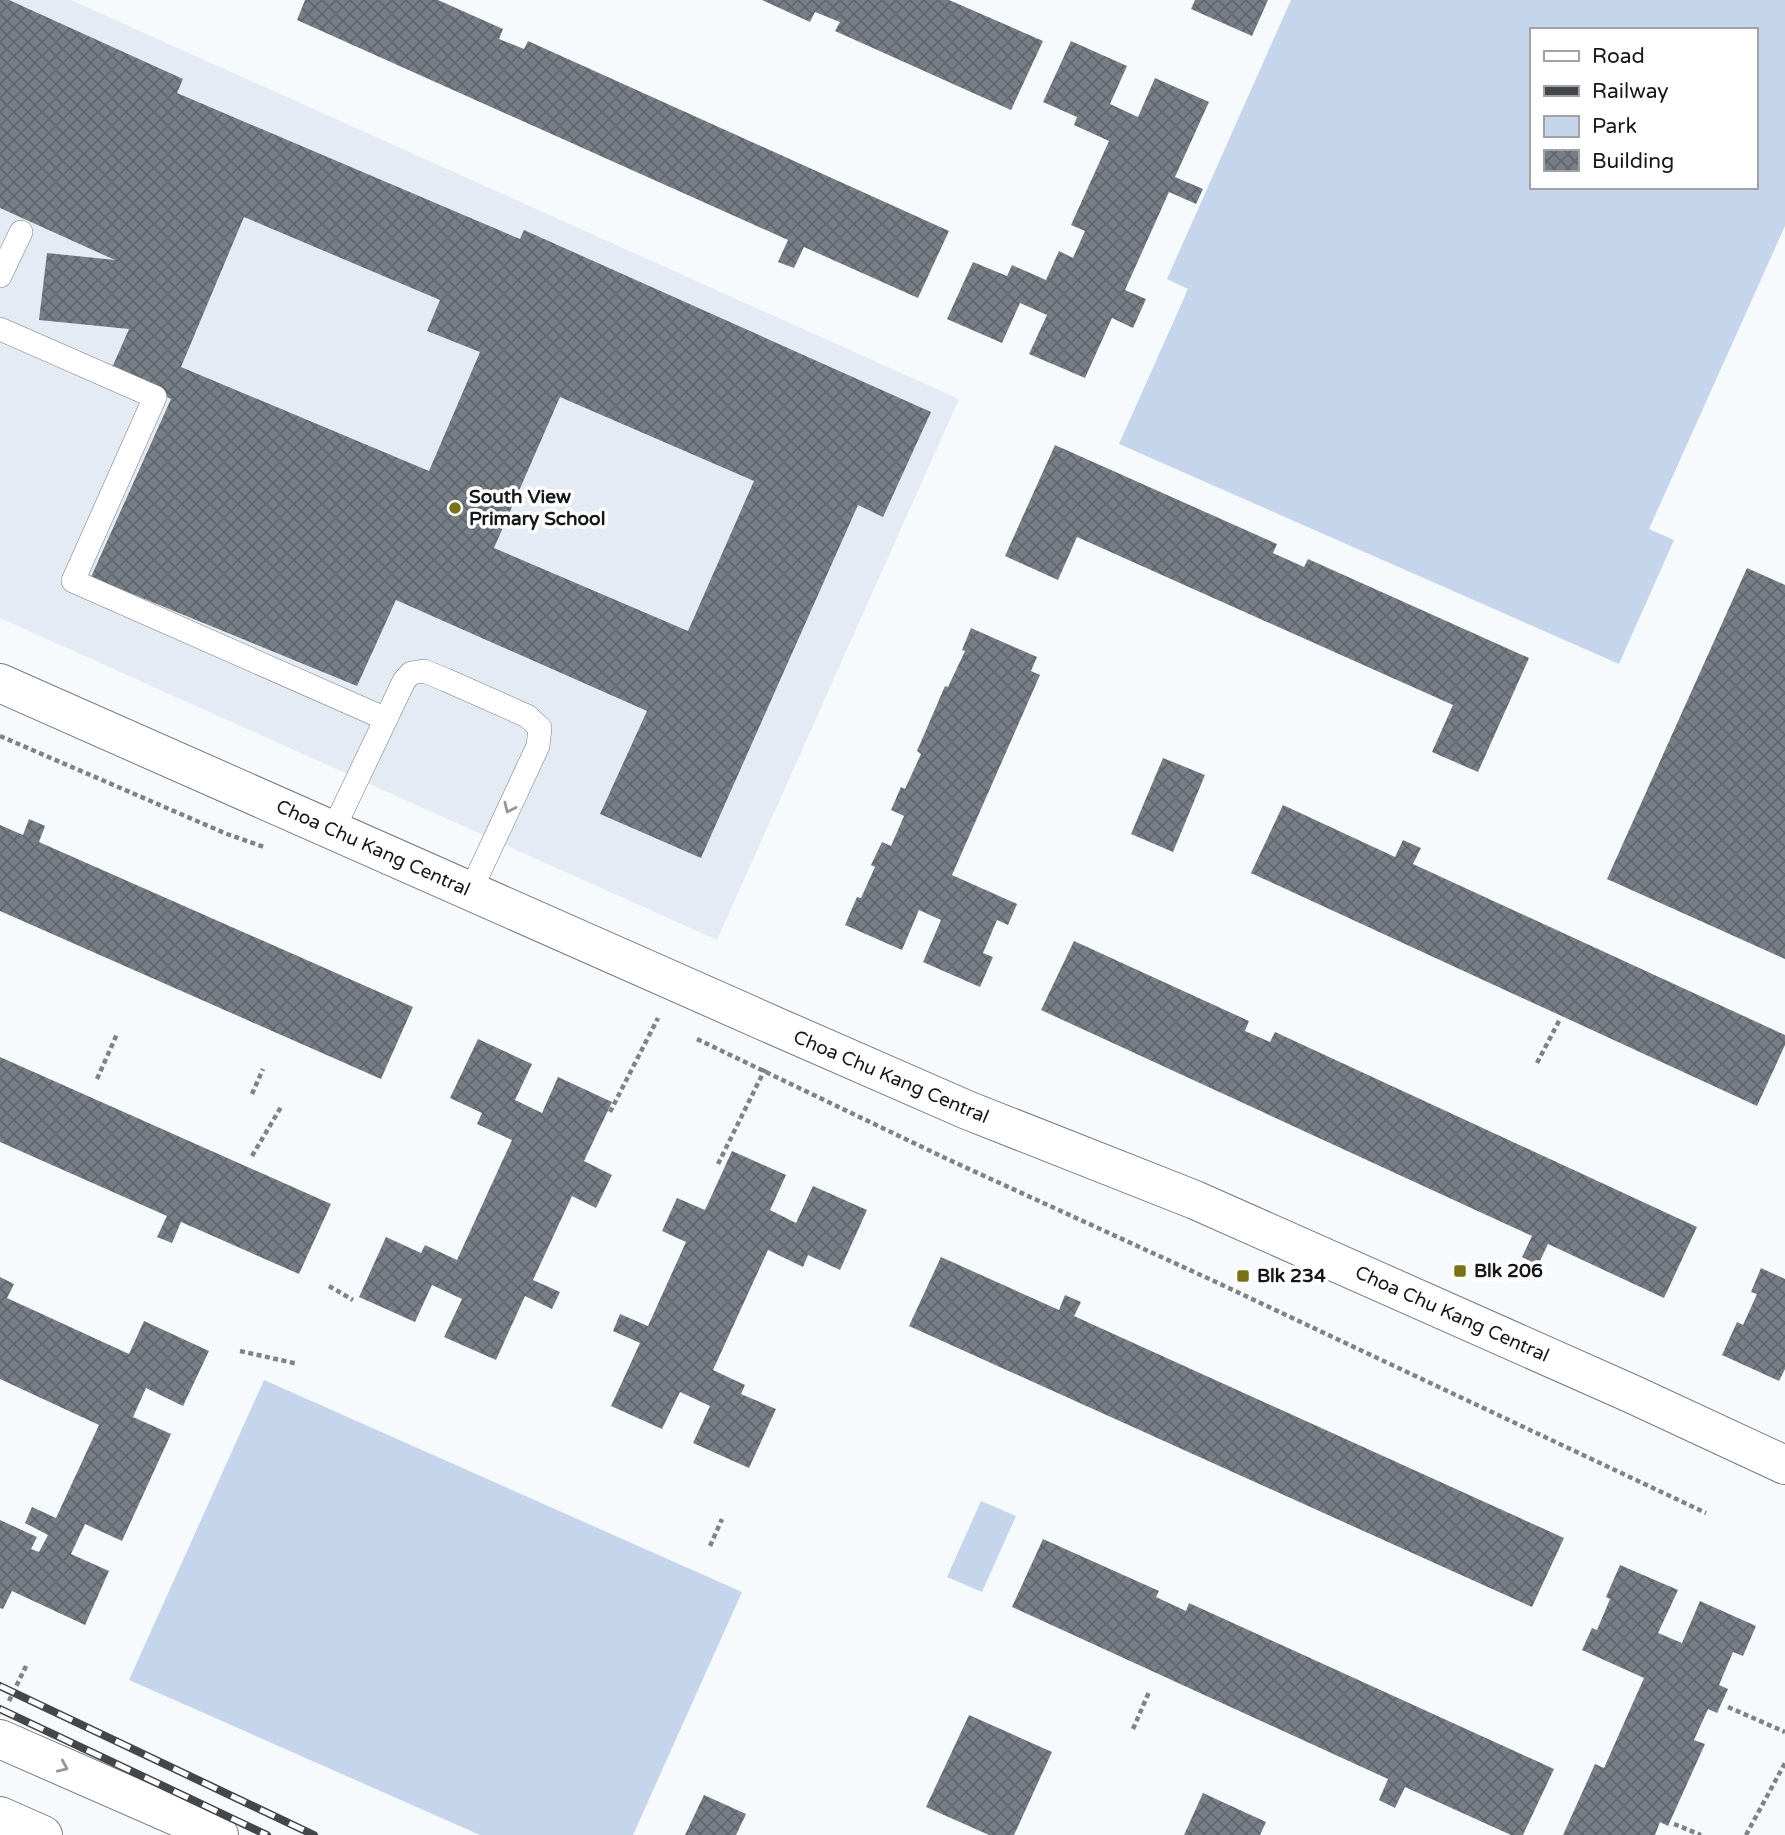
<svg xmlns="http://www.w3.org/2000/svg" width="1785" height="1835" font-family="'Varela Round',sans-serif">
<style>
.built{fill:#e4ebf4}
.green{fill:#c4d5ec;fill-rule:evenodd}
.building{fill:url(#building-cross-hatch);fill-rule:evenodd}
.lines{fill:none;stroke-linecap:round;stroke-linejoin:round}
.service-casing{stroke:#757a82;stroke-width:24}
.minor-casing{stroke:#757a82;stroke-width:40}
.secondary-casing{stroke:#757a82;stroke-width:40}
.path{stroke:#808285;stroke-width:4.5;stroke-dasharray:5 3.5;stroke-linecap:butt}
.service{stroke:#fff;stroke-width:23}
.minor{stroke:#fff;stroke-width:38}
.secondary{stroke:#fff;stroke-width:38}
.rail-casing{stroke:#444649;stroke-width:8}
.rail{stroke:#fff;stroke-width:5;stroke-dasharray:16;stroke-linecap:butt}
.oneway{stroke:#969798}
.poi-dot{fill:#797316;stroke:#fff;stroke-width:2.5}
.labels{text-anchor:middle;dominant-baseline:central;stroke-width:7;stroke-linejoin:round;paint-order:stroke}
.poi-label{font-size:19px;font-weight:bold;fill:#15171a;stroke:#fff;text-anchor:start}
.street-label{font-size:19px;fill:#15171a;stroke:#fff}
</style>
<defs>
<pattern id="building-cross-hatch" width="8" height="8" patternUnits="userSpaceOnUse" patternTransform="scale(1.75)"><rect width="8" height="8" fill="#787e86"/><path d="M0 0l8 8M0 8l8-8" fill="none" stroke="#61666d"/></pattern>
</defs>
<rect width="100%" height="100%" fill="#f7fafd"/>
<path class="built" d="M0 0H71L959 399 717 940 0 618Z"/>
<g class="green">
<path d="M1291 0H1785V226L1649 529 1674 540 1619 664 1119 444 1188 289 1167 279ZM1531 30H1755V187H1531Z"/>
<path d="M264 1380 742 1592 633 1835H480L129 1680Z"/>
<path d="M981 1501 1016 1516 982 1592 947 1577Z"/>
</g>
<g class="building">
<path d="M0 0H9L183 79 177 93 520 239 524 230 931 412 883 517 858 505 701 858 600 814 647 711 396 600 357 686 91 577 171 399 111 370 129 329 39 320 47 253 115 260 0 208ZM244 217 440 300 427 331 480 352 429 471 181 367ZM560 397 754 481 688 631 494 548Z"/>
<path d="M305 0H438L503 29 499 39 524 49 528 41 949 231 918 298 804 247 794 268 778 262 788 240 297 20Z"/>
<path d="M762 0H949L1043 41 1011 110 835 31 840 22 815 12 810 22Z"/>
<path d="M1195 0H1268L1252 36 1191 9Z"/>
<path d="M1071 41 1127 66 1110 104 1138 117 1155 78 1209 102 1175 177 1203 189 1196 204 1169 192 1125 290 1146 299 1133 328 1112 318 1085 378 1029 354 1047 315 1020 303 1002 343 947 319 973 262 1007 276 1012 265 1046 280 1059 251 1073 258 1085 231 1071 225 1109 141 1074 125 1077 117 1043 102Z"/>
<path d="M1055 445 1277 544 1273 553 1304 567 1308 559 1529 658 1478 772 1432 752 1453 705 1077 537 1058 580 1005 556Z"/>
<path d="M1747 568 1785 585V959L1607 879Z"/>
<path d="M971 628 1037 657 1031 671 1040 675 952 875 1017 904 1008 925 997 920 983 953 993 957 980 987 923 962 941 920 919 910 902 950 845 925 857 897 861 898 875 867 871 865 882 842 891 846 904 816 891 810 901 787 905 789 921 754 917 751 945 686 948 687 965 651 962 650Z"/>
<path d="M1163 758 1205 775 1173 852 1131 834Z"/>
<path d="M1283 805 1395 857 1403 840 1421 848 1413 864 1785 1035V1045L1757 1106 1251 873Z"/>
<path d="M29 819 45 826 39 842 413 1007 381 1079 0 911V825L23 835Z"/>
<path d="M1074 941 1249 1021 1245 1031 1270 1042 1275 1032 1697 1227 1664 1298 1548 1244 1538 1265 1522 1257 1532 1236 1041 1010Z"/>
<path d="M478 1039 532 1064 515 1100 542 1113 558 1077 612 1102 584 1161 612 1175 596 1208 572 1196 533 1280 560 1292 552 1309 525 1296 496 1360 444 1337 462 1299 432 1285 415 1322 359 1297 386 1237 421 1253 425 1245 457 1260 512 1140 477 1124 482 1113 450 1098Z"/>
<path d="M0 1057 331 1204 299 1274 181 1222 172 1243 157 1237 167 1216 0 1142Z"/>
<path d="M732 1151 786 1175 770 1210 796 1223 813 1186 867 1210 840 1270 808 1255 803 1267 768 1250 713 1370 745 1385 741 1394 776 1409 749 1468 693 1443 710 1406 680 1392 662 1429 611 1406 640 1343 613 1331 620 1314 648 1326 686 1242 662 1231 677 1198 705 1210Z"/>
<path d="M941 1257 1059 1310 1065 1295 1081 1302 1074 1316 1564 1538 1532 1607 909 1326Z"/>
<path d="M1761 1268 1785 1279V1369L1779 1381 1722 1355 1737 1322 1743 1325 1757 1294 1751 1292Z"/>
<path d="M0 1277 14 1284 7 1298 129 1354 144 1321 209 1351 183 1406 146 1388 133 1417 171 1434 122 1541 85 1524 71 1554 109 1571 85 1625 12 1591 3 1609 0 1608V1520L37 1537 31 1549 39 1552 48 1535 25 1523 32 1507 56 1518 99 1425 0 1379Z"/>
<path d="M1043 1539 1159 1591 1156 1597 1186 1611 1189 1603 1554 1769 1523 1835H1511L1405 1787 1395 1808 1379 1800 1388 1779 1012 1607Z"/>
<path d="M1620 1565 1678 1590 1658 1633 1682 1643 1700 1601 1756 1626 1743 1656 1733 1652 1719 1685 1728 1689 1717 1713 1708 1709 1694 1740 1705 1744 1668 1826 1660 1822 1655 1835H1563L1595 1764 1604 1768 1644 1678 1582 1650 1592 1628 1597 1630 1610 1599 1606 1597Z"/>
<path d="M969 1715 1052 1752 1014 1835H989L926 1807Z"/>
<path d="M1203 1793 1266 1822 1260 1835H1184Z"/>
<path d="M704 1795 746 1814 736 1835H685Z"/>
</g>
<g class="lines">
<defs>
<g id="service">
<path d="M0 276 21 232"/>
<path d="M0 329 155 397 73 581 386 719"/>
<path d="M333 830 404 681 411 673 424 671 446 680 527 716 540 728 538 746 470 892"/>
</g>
<path id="minor" d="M0 683 784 1030 967 1110 1195 1200 1632 1394 1785 1465"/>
<g id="secondary">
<path d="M0 1739 219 1835"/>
<path d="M0 1816 43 1835"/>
</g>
</defs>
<use href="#service" class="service-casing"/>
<use href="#minor" class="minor-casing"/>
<use href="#secondary" class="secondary-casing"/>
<g class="path">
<path d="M0 736 227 834 264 847"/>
<path d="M697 1039 945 1158 1216 1282 1706 1513"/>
<path d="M1537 1063 1560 1019"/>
<path d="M97 1079 117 1034"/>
<path d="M252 1094 263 1069"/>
<path d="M610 1112 658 1018"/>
<path d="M252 1156 281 1107"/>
<path d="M718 1164 765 1069"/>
<path d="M329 1286 353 1300"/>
<path d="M240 1351 298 1364"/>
<path d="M710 1546 722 1519"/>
<path d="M9 1701 27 1664"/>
<path d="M1728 1707 1785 1732"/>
<path d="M1133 1729 1149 1692"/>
<path d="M1674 1824 1701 1835"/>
<path d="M1746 1835 1785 1763"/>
</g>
<use href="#service" class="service"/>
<use href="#minor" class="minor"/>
<use href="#secondary" class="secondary"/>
<defs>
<g id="rail">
<path d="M0 1686 314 1835"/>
<path d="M0 1709 267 1835"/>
</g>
</defs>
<use href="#rail" class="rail-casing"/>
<use href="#rail" class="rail"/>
</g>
<defs><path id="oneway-chevron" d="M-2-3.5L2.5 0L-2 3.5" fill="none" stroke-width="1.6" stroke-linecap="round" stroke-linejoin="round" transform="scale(1.75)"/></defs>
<g class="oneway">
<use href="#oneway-chevron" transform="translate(509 808) rotate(115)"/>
<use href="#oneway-chevron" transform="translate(63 1767) rotate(24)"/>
</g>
<g class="poi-dot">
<circle cx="455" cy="508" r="7"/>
<rect x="1453" y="1264" width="14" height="14" rx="3.5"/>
<rect x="1236" y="1269" width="14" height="14" rx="3.5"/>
</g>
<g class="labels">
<g class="poi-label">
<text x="469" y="497">South View<tspan x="469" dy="22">Primary School</tspan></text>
<text x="1474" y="1271">Blk 206</text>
<text x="1257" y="1276">Blk 234</text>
</g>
<g class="street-label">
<text transform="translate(373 848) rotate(24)">Choa Chu Kang Central</text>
<text transform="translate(891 1077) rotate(23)">Choa Chu Kang Central</text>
<text transform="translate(1452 1314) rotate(24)">Choa Chu Kang Central</text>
</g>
</g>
<rect x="1530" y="28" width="228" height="161" fill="#ffffff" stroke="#a1a2a3" stroke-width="2"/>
<rect x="1544" y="51" width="35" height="10" fill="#ffffff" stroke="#a1a2a3" stroke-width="2"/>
<text x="1592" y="63" font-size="21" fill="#15171a">Road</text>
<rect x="1544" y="86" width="35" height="10" fill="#444649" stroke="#a1a2a3" stroke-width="2"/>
<text x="1592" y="98" font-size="21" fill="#15171a">Railway</text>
<rect x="1544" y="116" width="35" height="21" fill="#c4d5ec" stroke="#a1a2a3" stroke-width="2"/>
<text x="1592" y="133" font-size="21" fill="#15171a">Park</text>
<rect x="1544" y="150" width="35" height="21" fill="url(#building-cross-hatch)" stroke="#a1a2a3" stroke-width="2"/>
<text x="1592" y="168" font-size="21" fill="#15171a">Building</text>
</svg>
